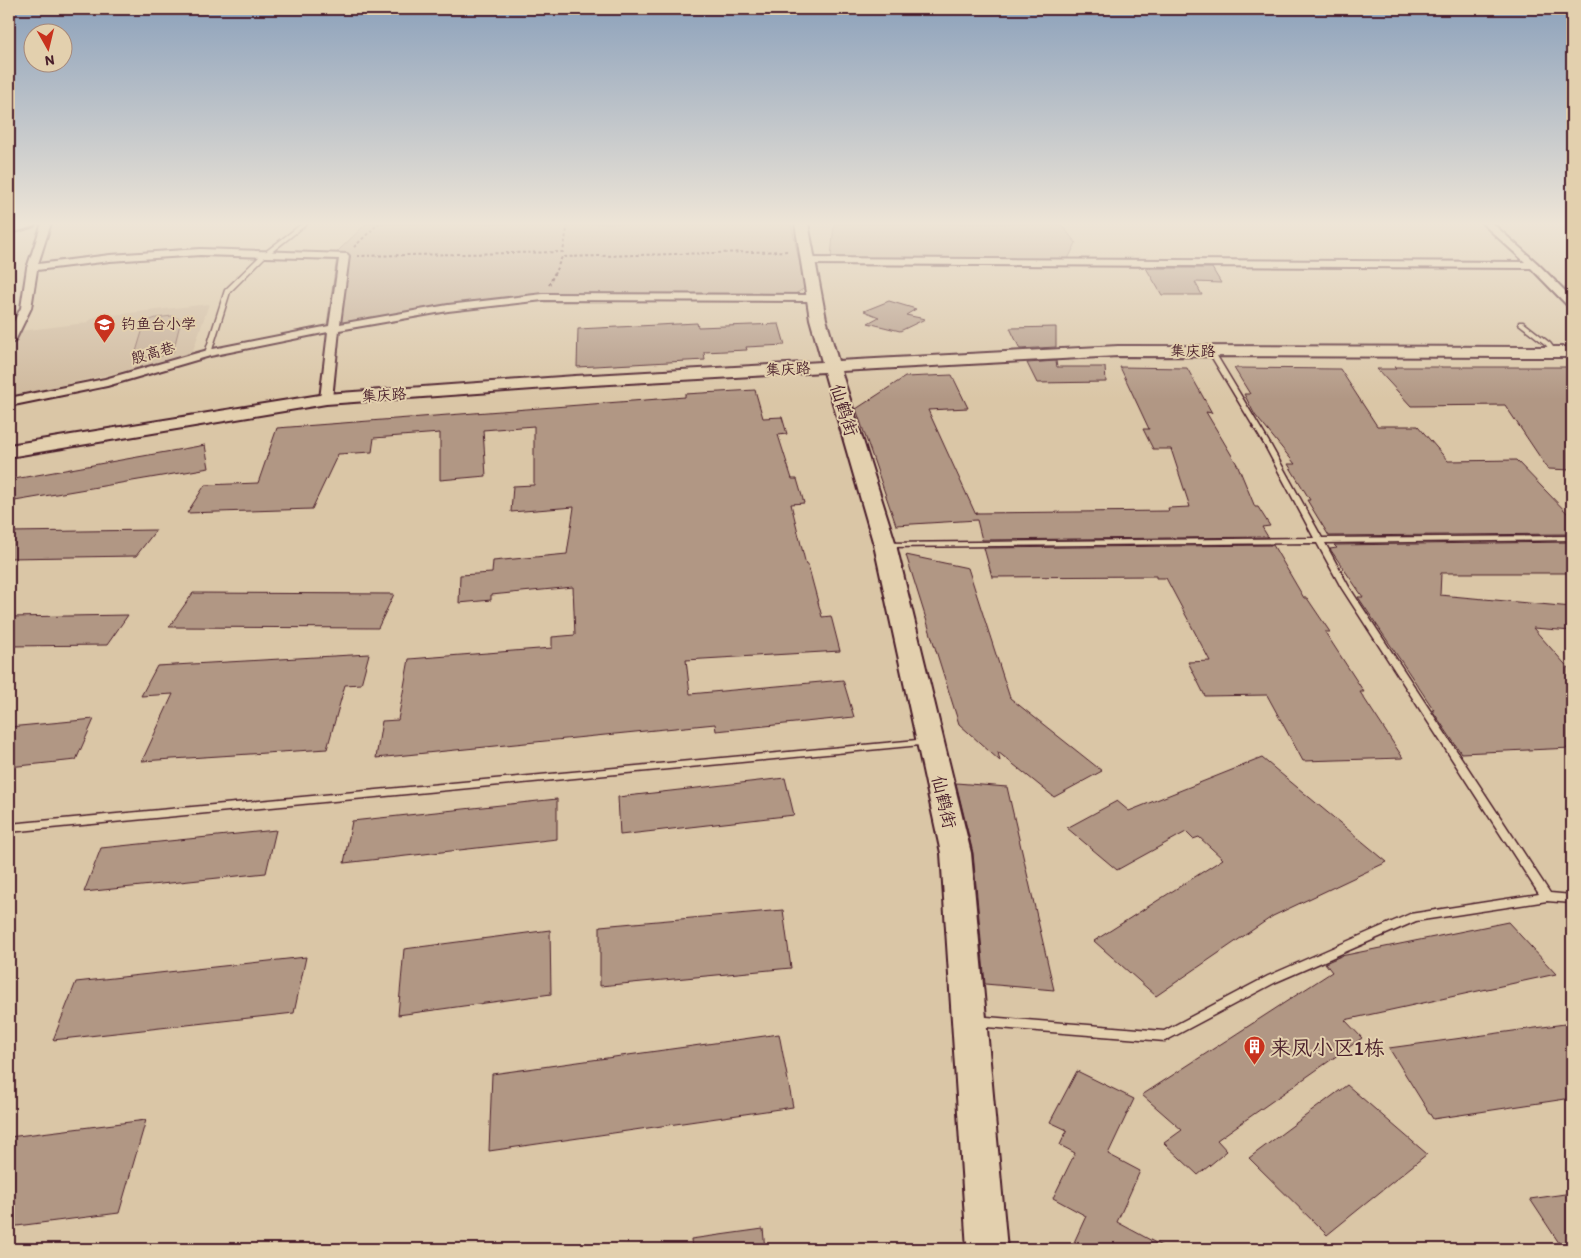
<svg xmlns="http://www.w3.org/2000/svg" width="1581" height="1258" font-family="Itim,'LXGW WenKai TC',sans-serif">
<style>
.built{fill:#ceb89c}
.green{fill:#c2aa92;stroke:#86645e}
.building{fill:#b19784;stroke:#4a1f2b}
.lines{fill:none;stroke-linecap:round;stroke-linejoin:round}
.lane-casing{stroke:#4a1f2b;stroke-width:3}
.street-casing{stroke:#4a1f2b;stroke-width:4}
.secondary-casing{stroke:#4a1f2b;stroke-width:4}
.primary-casing{stroke:#4a1f2b;stroke-width:4}
.path{stroke:#4a1f2b;stroke-width:2;stroke-dasharray:3 2.5;stroke-linecap:butt}
.lane{fill:#e3d0ae;fill-rule:evenodd}
.street{fill:#e3d0ae;fill-rule:evenodd}
.secondary{fill:#e3d0ae;fill-rule:evenodd}
.primary{fill:#e3d0ae;fill-rule:evenodd}
.labels{text-anchor:middle;dominant-baseline:central;stroke-width:4;stroke-linejoin:round;paint-order:stroke}
.far-poi-label{font-size:15px;fill:#4a1f2b;stroke:#e3d0ae;text-anchor:start}
.far-street-label{font-size:15px;fill:#4a1f2b;stroke:#e3d0ae}
.street-label{font-size:18px;fill:#4a1f2b;stroke:#e3d0ae}
.near-poi-label{font-size:21px;fill:#4a1f2b;stroke:#e3d0ae;text-anchor:start}
</style>
<rect width="100%" height="100%" fill="#dac6a6"/>
<filter id="ink" filterUnits="userSpaceOnUse"><feTurbulence type="fractalNoise" baseFrequency=".02" numOctaves="2"/><feDisplacementMap in="SourceGraphic" scale="10" xChannelSelector="R" yChannelSelector="G"/><feConvolveMatrix kernelMatrix="1 2 1 2 8 2 1 2 1" color-interpolation-filters="sRGB"/></filter>
<g filter="url(#ink)">
<path class="built" d="M209 304 191 356 9 397V355L20 331 86 323 95 317Z"/>
<g class="green">
<path d="M367 223H791L805 288 795 294 543 297 327 325 338 251Z"/>
<path d="M834 223H1060L1076 243 1068 259H831Z"/>
<path d="M172 316 181 320 173 352C161 357 147 360 135 355L145 322 156 318Z"/>
</g>
<g class="building">
<path d="M1146 268H1212L1221 283 1195 282 1202 295H1162Z"/>
<path d="M889 301 916 309 906 315 925 319 900 331 868 323 879 317 864 311Z"/>
<path d="M697 323 698 327 779 324 785 345 746 347 747 350 704 352 705 360 577 367 578 329Z"/>
<path d="M1056 327V347L1020 349 1010 328Z"/>
<path d="M1056 361 1057 367H1105L1106 382 1037 383 1027 363Z"/>
<path d="M1120 367 1187 368 1212 413 1206 412 1238 466 1255 507H1258L1270 526 1262 527 1268 537 982 540 977 520 896 525 856 409 905 377 952 375 968 408 928 410 976 515V513L1169 511 1168 508 1190 507 1171 449H1153L1143 429H1149Z"/>
<path d="M1394 367H1572V470L1548 469 1505 405 1411 406 1377 369H1396Z"/>
<path d="M1234 368 1340 369 1377 426H1418L1448 461 1516 460 1572 518V534L1329 536 1307 500H1310L1288 464H1295L1255 415 1244 394H1250Z"/>
<path d="M755 390 763 418 782 417 787 434 778 435 792 479H797L804 503 791 504 806 565H808L822 617 831 616 840 651 686 660 690 694 843 680 854 717 716 731 715 724 376 758 382 721 398 720 409 659 552 648V637L575 635 573 587 491 595V600L459 603 460 575 492 573 493 561 567 554 574 507 511 512 513 486 534 485V426L483 430 486 476 440 480V433L374 438 372 452 338 454 312 509 187 513 205 485 258 483 277 428 685 397V394Z"/>
<path d="M205 445 209 468 9 502V480Z"/>
<path d="M156 530 136 556 9 558V532Z"/>
<path d="M1572 542V573H1441L1440 595 1572 607V631L1533 628 1572 672V748L1461 753 1432 710H1434L1358 597H1363L1330 549 1337 548 1334 545Z"/>
<path d="M1273 545 1304 598H1307L1330 632H1325L1364 692H1360L1403 758 1303 761 1267 695 1205 696 1188 662 1210 661 1166 578H1156V576L992 577 984 548Z"/>
<path d="M906 555 968 568 1010 698 1102 771 1054 797 998 752 1000 761 959 724Z"/>
<path d="M193 593 394 594 378 628 169 627Z"/>
<path d="M128 615 107 645 9 646V617Z"/>
<path d="M369 654 361 684 345 685 327 749 142 761 173 694 141 696 157 666Z"/>
<path d="M94 719 76 760 9 767V727Z"/>
<path d="M1262 758 1387 862 1273 916 1156 996 1094 941 1223 859 1199 837 1193 839 1186 832 1117 870 1067 828 1117 801 1129 811Z"/>
<path d="M785 778 794 815 620 835 618 797Z"/>
<path d="M956 783 1007 787 1054 990 985 984 973 853Z"/>
<path d="M557 799V839L344 863 352 821Z"/>
<path d="M276 830 266 873 84 892 101 848Z"/>
<path d="M783 910 791 968 600 986V926Z"/>
<path d="M1508 922 1556 974 1345 1020 1362 1038 1217 1140 1227 1151 1198 1175 1164 1143 1182 1130 1142 1095 1332 972 1325 963 1341 956Z"/>
<path d="M550 930 551 994 398 1015 404 949Z"/>
<path d="M306 957 294 1013 53 1040 76 982Z"/>
<path d="M1572 1023V1098L1433 1119 1389 1048Z"/>
<path d="M779 1034 793 1107 489 1151 492 1074Z"/>
<path d="M1077 1071 1134 1099 1108 1154 1140 1171 1117 1222 1167 1249H1071L1086 1216 1053 1198 1075 1153 1060 1145 1067 1130 1050 1122Z"/>
<path d="M1347 1085 1427 1154 1327 1235 1249 1158Z"/>
<path d="M146 1120 119 1213 9 1227V1137Z"/>
<path d="M1572 1193V1249H1563L1530 1199Z"/>
<path d="M763 1229 765 1249H692L691 1239Z"/>
</g>
<g class="lines">
<defs>
<g id="lane">
<path d="M303 223H308L264 258 230 292 211 353 206 354 205 353 225 290 260 256Z"/>
<path d="M1519 322H1523L1550 343 1556 351 1555 352H1551L1546 345 1519 324Z"/>
<path d="M1209 350 1214 351 1270 444 1322 538 1572 536V540L1325 543 1349 587 1550 893 1572 895V903L1547 901 1416 921 1276 982 1165 1041 974 1026 970 1025 968 1021 970 1017 974 1016 1164 1031 1268 976 1410 914 1539 894 1341 587 1317 543 885 547 881 545 885 543 1314 538 1264 444 1208 351Z"/>
<path d="M928 739 931 740 933 742 931 744 9 832V824Z"/>
</g>
<g id="street">
<path d="M42 223H51L38 264 110 255 200 249 347 254 349 256 340 324 448 305 543 294 815 295 820 298 815 301 543 300 448 311 339 330 332 399 326 403 320 399 328 332 210 356 107 386 9 406V398L105 379 208 350 329 326 339 259 200 255 110 261 37 270 31 308 15 341 9 344V331L21 308 27 268Z"/>
<path d="M1482 223H1492L1537 263 1572 298V307L1568 306 1531 268 808 264 803 261 808 258 1525 262Z"/>
</g>
<path id="secondary" d="M795 223H808L826 319 838 361 1118 346 1572 347V357L1118 356 841 371 896 545 971 853 1007 1249H967L941 853 874 545 824 372 575 386 326 404 9 457V445L326 394 575 376 822 362 810 319Z"/>
<path id="primary" d="M16 223H36L34 226 9 234V225Z"/>
</defs>
<use href="#lane" class="lane-casing"/>
<use href="#street" class="street-casing"/>
<use href="#secondary" class="secondary-casing"/>
<use href="#primary" class="primary-casing"/>
<g class="path">
<path d="M354 247 379 223"/>
<path d="M357 256 563 252 568 223"/>
<path d="M549 285 562 257 789 251"/>
</g>
<use href="#lane" class="lane"/>
<use href="#street" class="street"/>
<use href="#secondary" class="secondary"/>
<use href="#primary" class="primary"/>
</g>
</g>
<linearGradient id="sky" x2="0" y2="1"><stop stop-color="#8ca1bb"/><stop offset="0.56" stop-color="#eee5d7"/><stop offset="1" stop-color="#eee5d7" stop-opacity="0"/></linearGradient>
<rect width="1581" height="399" fill="url(#sky)"/>
<defs>
<symbol id="school-pin" viewBox="-11 -11 22 30"><path d="M0 17L-7.5 6A9.5 9.5 0 1 1 7.5 6Z" fill="#c8321e" stroke="#e3d0ae"/><path d="M0-5L7-2L0 1L-7-2ZM-4 1L0 2.5L4 1V4Q0 6-4 4Z" fill="#fff"/></symbol>
<symbol id="building-pin" viewBox="-11 -11 22 30"><path d="M0 17L-7.5 6A9.5 9.5 0 1 1 7.5 6Z" fill="#c8321e" stroke="#e3d0ae"/><path d="M-4-6H4V6H1V3H-1V6H-4ZM-2.5-4.3h1.7v1.8h-1.7ZM.8-4.3h1.7v1.8H.8ZM-2.5-1h1.7V.8h-1.7ZM.8-1h1.7V.8H.8Z" fill="#fff"/></symbol>
</defs>
<g fill-rule="evenodd">
<use href="#school-pin" x="92" y="312" width="25" height="34"/>
<use href="#building-pin" x="1242" y="1034" width="25" height="34"/>
</g>
<g class="labels">
<g class="far-poi-label">
<text x="121" y="324">钓鱼台小学</text>
</g>
<g class="far-street-label">
<text x="1193" y="351">集庆路</text>
<text transform="translate(153 353) rotate(-16)">殷高巷</text>
<text transform="translate(788 369) rotate(-3)">集庆路</text>
<text transform="translate(384 395) rotate(-4)">集庆路</text>
</g>
<g class="street-label">
<text transform="translate(844 410) rotate(73)">仙鹤街</text>
<text transform="translate(944 802) rotate(77)">仙鹤街</text>
</g>
<g class="near-poi-label">
<text x="1270" y="1047">来凤小区1栋</text>
</g>
</g>
<rect width="1581" height="1258" fill="none" stroke="#e3d0ae" stroke-width="30"/>
<rect x="15" y="15" width="1551" height="1228" fill="none" stroke="#4a1f2b" stroke-width="2" filter="url(#ink)"/>
<g transform="translate(48 48) rotate(172)"><circle r="24" fill="#e3d0ae" stroke="#a6897a"/>
<path d="M0-4L9 19L0 12L-9 19Z" fill="#c8321e"/>
<text y="-8" font-size="14" font-weight="bold" text-anchor="middle" fill="#4a1f2b">N</text>
</g>
</svg>
